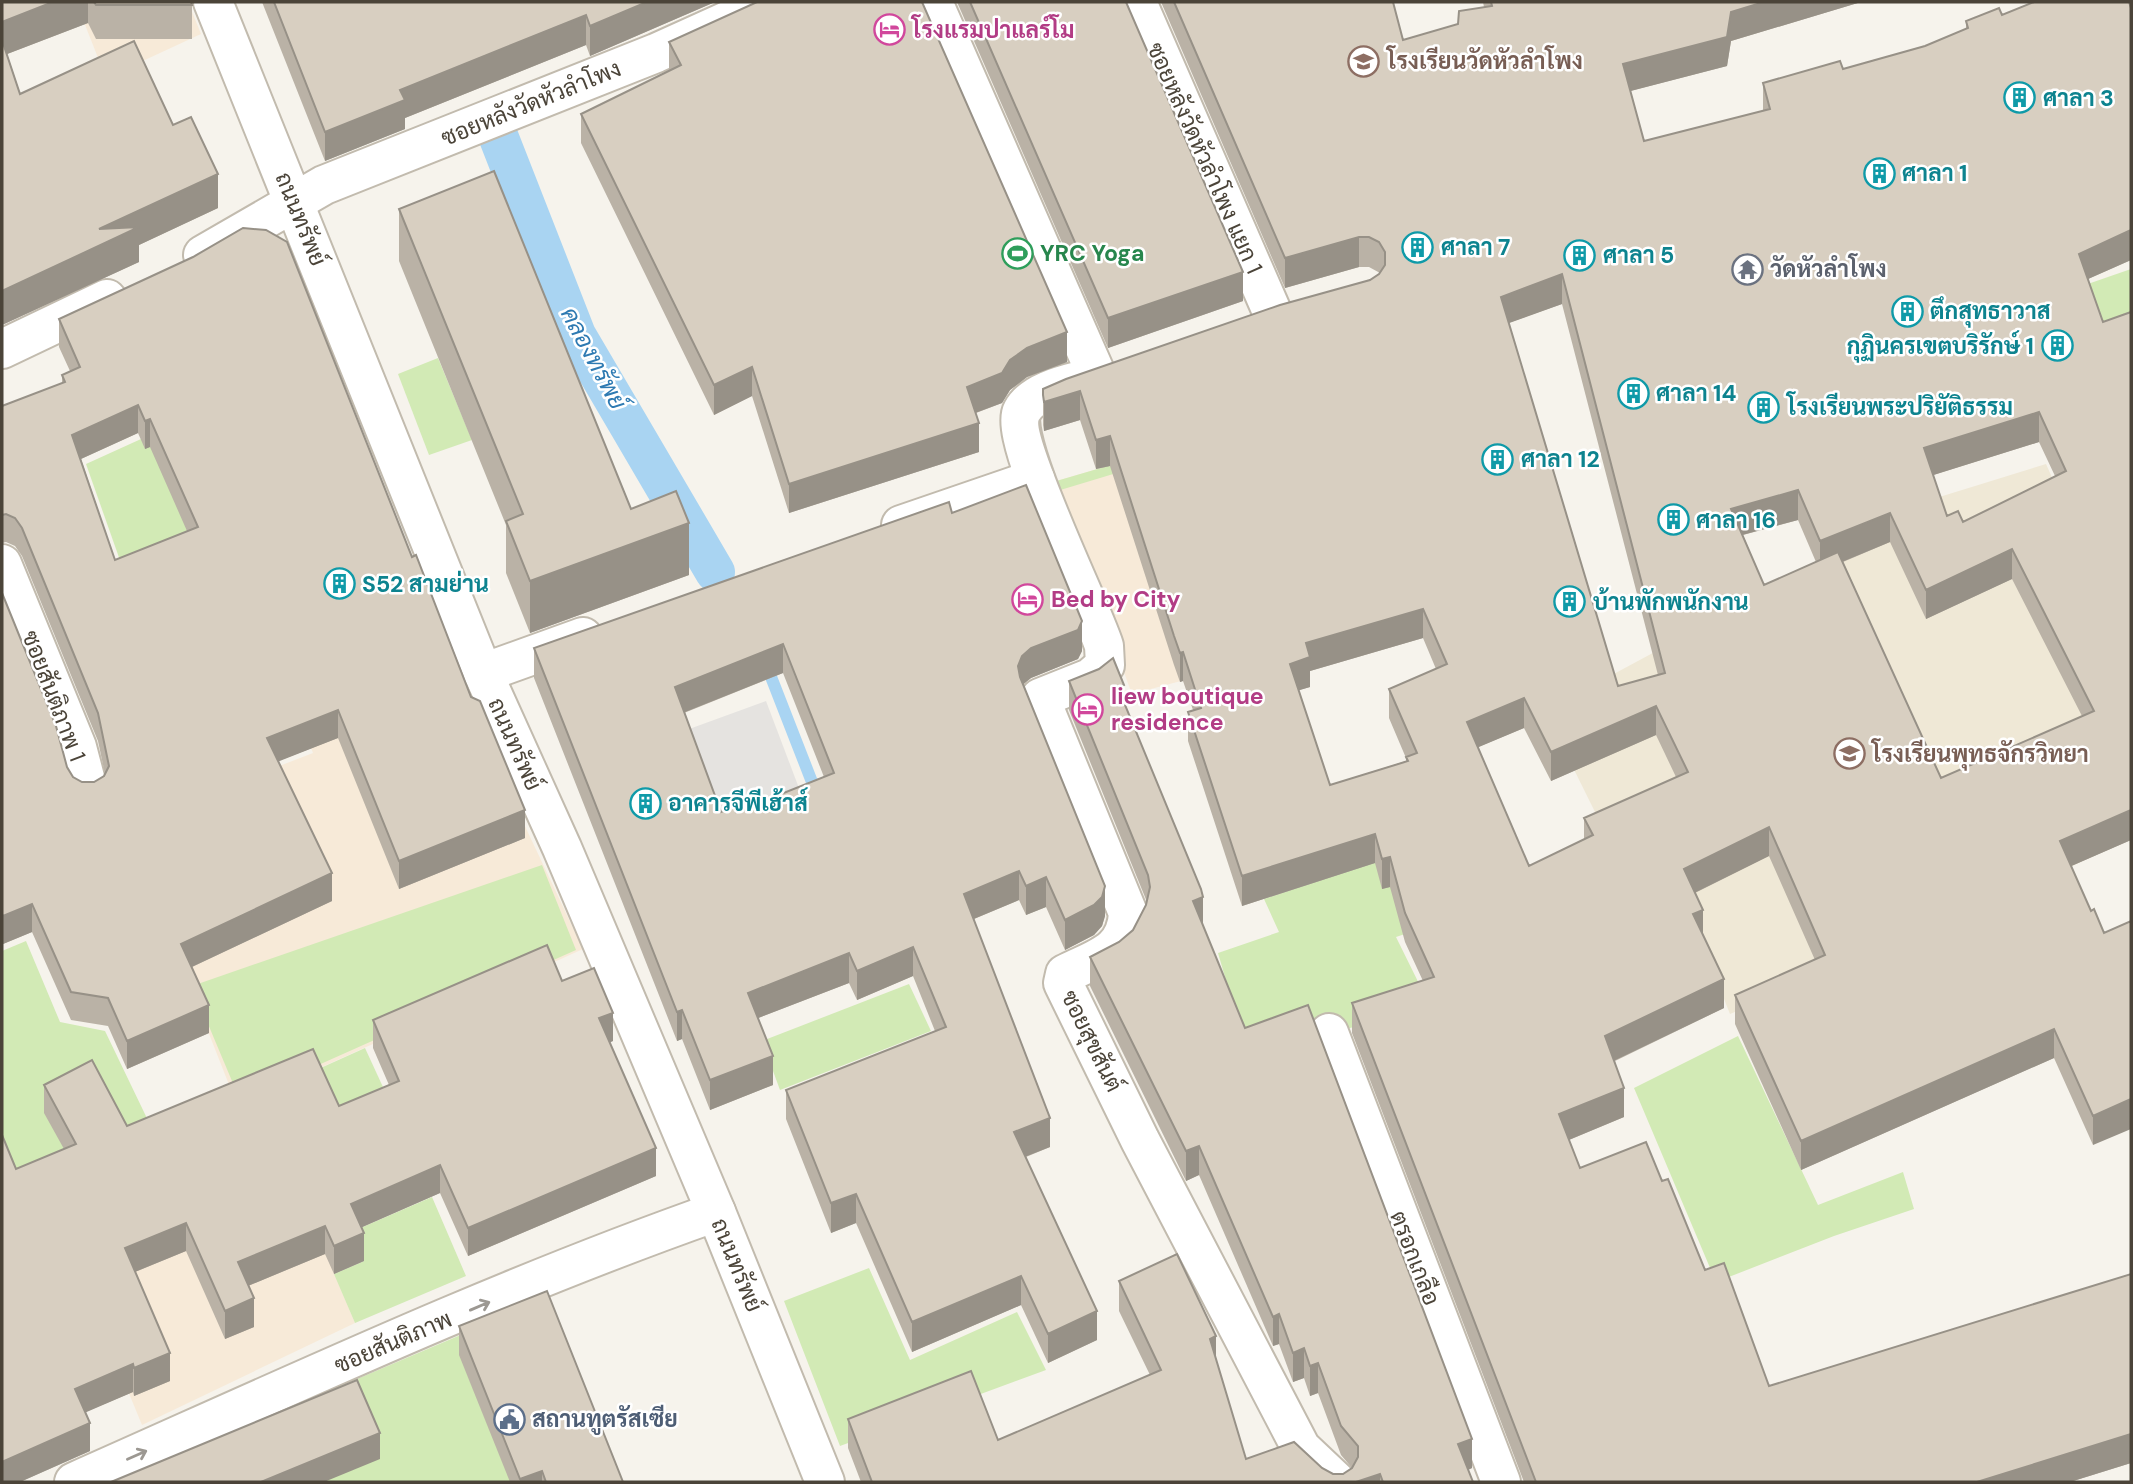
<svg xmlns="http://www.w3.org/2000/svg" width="2133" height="1484" font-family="'DM Sans',Sarabun,sans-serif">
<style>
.commercial{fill:#f7ead8}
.education{fill:#efe8d6}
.green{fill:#d2eab5}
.parking{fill:#e5e3e0}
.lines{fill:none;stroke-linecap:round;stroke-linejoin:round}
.stream{stroke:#a9d4f2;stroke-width:12}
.canal{stroke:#a9d4f2;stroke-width:40}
.minor-casing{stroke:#c2bbae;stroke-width:42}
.minor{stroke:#fff;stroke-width:38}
.wall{fill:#bab2a6;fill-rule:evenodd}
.shaded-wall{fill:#979187}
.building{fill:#d8cfc1;stroke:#979187;stroke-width:2;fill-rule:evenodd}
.oneway{stroke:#9c9892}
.labels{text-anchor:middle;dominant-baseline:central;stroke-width:5;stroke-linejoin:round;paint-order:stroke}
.hotel-label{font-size:23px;font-weight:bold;fill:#b23c85;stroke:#fff;text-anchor:start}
.education-label{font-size:23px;font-weight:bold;fill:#785e54;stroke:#fff;text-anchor:start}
.culture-label{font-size:23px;font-weight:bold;fill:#0d838f;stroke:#fff;text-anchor:start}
.street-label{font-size:23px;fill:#4b4439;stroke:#fff}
.leisure-label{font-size:23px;font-weight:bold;fill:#27864d;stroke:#fff;text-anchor:start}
.worship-label{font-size:23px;font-weight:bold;fill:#5b616d;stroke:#fff;text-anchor:start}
.service-label{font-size:23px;font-weight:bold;fill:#4e5e75;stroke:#fff;text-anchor:start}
.water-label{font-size:24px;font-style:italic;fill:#2e7ab2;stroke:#fff}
</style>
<rect width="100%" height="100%" fill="#f6f3ec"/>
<g class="commercial">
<path d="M76 2H188L201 34 106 78Z"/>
<path d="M1162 450 1324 643 1132 694 1053 482Z"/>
<path d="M269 636 463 695 583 949 260 1095 355 1323 142 1425 42 1182 237 1105 180 960 116 829 313 753Z"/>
</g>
<path class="education" d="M2046 464 2131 655V836L2109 849 1988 905 1730 1014 1644 797 1597 816 1545 711 1855 544 1878 516Z"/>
<g class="green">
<path d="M2131 269V341L2112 348 2082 286Z"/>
<path d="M438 358 472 440 429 455 398 374Z"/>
<path d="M195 428 241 528 128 583 86 464 141 439Z"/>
<path d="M1249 433 1057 491 1053 482 1162 450Z"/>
<path d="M1377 861 1423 928 1396 937 1432 1010 1336 1031 1249 1059 1218 953 1279 932 1264 899Z"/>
<path d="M542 865 576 950 240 1100 192 986Z"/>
<path d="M26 941 60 1022 105 1031 155 1135 2 1199V951Z"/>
<path d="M909 984 931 1031 780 1090 762 1041Z"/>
<path d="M1738 1036 1818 1205 1903 1172 1914 1209 1834 1236 1716 1282 1634 1088Z"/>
<path d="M365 1048 394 1111 342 1133 314 1071Z"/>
<path d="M432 1197 466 1276 355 1323 334 1274 364 1261 351 1232Z"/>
<path d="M869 1268 910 1360 1017 1312 1046 1370 840 1446 784 1301Z"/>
<path d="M538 1302 613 1482H115Z"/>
</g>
<path class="parking" d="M766 701 805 804 718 836 681 732Z"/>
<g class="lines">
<path class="stream" d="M766 664 812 782 825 791"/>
<path class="canal" d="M497 133 576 335 715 572"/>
<defs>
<g id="minor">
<path d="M213 2 483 673 562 848 716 1212 825 1482"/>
<path d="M933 2 1097 376"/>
<path d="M1137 2 1273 314"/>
<path d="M203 255 324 185 656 53 769 2"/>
<path d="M2 349 107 299"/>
<path d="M1093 377C1072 383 1034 389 1022 411 1007 438 1092 607 1104 646L1105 665 1090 678 1040 698 1128 913C1126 953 1096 958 1065 974L1063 983 1140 1140 1301 1448 1337 1482"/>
<path d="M901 525 1035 479"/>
<path d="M2 564 77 747 88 789"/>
<path d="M483 673 583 637"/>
<path d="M1329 1033 1501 1482"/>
<path d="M74 1482C286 1388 497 1289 716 1212"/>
</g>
</defs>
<use href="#minor" class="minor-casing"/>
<use href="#minor" class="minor"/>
</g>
<g class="wall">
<path d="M2 2H191L192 5V39H96L88 23 7 54 20 94 173 125 218 208 139 245V262L2 325Z"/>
<path d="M262 2H715L590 56 586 45 405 118V129L325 161Z"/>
<path d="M957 2H1126L1243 301 1108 348Z"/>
<path d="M1161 2H1393L1403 40 1458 24 1484 7 1483 2H1861L1731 41 1727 66 1630 91 1644 141 1763 111V83L1843 69 1925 46 1966 29V21L2002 15 2131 8V260L2088 279 2103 322 2131 312V840L2071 866 2091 911 2094 909 2093 1145 2054 1058 1801 1170 1735 1024V995L1815 960 1769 856 1695 893 1703 935 1724 1008 1615 1061 1624 1117 1569 1140 1580 1168 1662 1181 1705 1270 1769 1386 2131 1274V1463L2070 1482H1524L1352 1033V1003L1423 981 1405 942 1390 887 1382 889 1375 863 1242 906 1188 741V712L1193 710 1183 681 1180 682 1174 665 1110 466 1096 469 1080 420 1044 431 1043 425V395L1370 280 1380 273 1369 267H1359L1285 288ZM1562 304 1658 675 1618 686 1508 323ZM2039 442 2055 476 1963 522 1947 516 1933 475ZM1798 520 1816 562 1764 585 1743 535ZM1890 542 1926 619 2012 579 2082 716 1941 778 1843 562ZM1423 638 1436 669 1389 689V718L1406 758V761L1330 785 1299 690 1310 687V671ZM1524 728 1551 781 1656 735 1676 777 1584 818V840L1529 866 1478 747Z"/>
<path d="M669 42 1067 362 1027 377 1010 390 1002 403 976 413 979 452 789 513 752 396 714 415 581 143V114L669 71Z"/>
<path d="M399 209 631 509 689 575 530 633 506 573V525L399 261Z"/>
<path d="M59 319 412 557 525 838 399 889 338 738 278 761 332 901 192 967 209 1033 127 1069 108 1026 71 1020 32 932 3 944 2 942V593L67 767 73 777 82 782H94L104 776 105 774 98 741 22 556 15 546 6 542 2 543V406L62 383V375L70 371 59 347ZM138 433 145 449 150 447 187 531 115 560 81 459Z"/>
<path d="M952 513 1082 651 1078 659 1031 678 1023 685 1105 916 1102 926 1094 935 1065 950 1046 907 1026 915 1019 900 974 919 1050 1147 1026 1157 1097 1340 1048 1363 1021 1305 912 1352 856 1223 831 1233 786 1119V1090L935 1031 913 976 857 1000 849 983 758 1018 773 1085 710 1110 682 1039 677 1041 534 678V648ZM783 673 824 777 736 812H721L684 713Z"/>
<path d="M1069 681 1124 703 1203 925 1245 1028 1472 1468 1468 1470 1473 1482H861L848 1448V1419L998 1440 1150 1375 1119 1311V1281L1216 1360 1246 1459 1322 1468 1333 1474H1343L1352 1468 1341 1455 1318 1393 1310 1396 1304 1378 1293 1382 1279 1344 1273 1346 1199 1175 1186 1181 1090 986V957L1119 942 1133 930 1146 905 1147 902 1069 710Z"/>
<path d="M562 981 613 1041 610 1042 656 1176 468 1256 440 1193 362 1227 364 1261 334 1274 325 1254 248 1286 254 1327 225 1339 186 1251 135 1272 170 1381 134 1396 133 1392 85 1412 90 1451 20 1482H2L16 1169 64 1149 44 1113V1085L127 1126 339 1106 389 1085 373 1048V1020Z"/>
<path d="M459 1326 623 1482H510L459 1355Z"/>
</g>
<g class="shaded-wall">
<path d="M53 2H88V23L2 56V22Z"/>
<path d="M647 2H715L590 56V26Z"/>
<path d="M1764 2H1861L1731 41 1727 66 1623 93V64L1731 12Z"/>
<path d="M586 15V45L405 118V129L325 161V132L400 90Z"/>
<path d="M218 174V208L139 245V262L2 325V291L99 229Z"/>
<path d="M2131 230V260L2079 283V254Z"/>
<path d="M1359 237V267L1285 288V258Z"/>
<path d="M1243 272V301L1108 348V318Z"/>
<path d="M1562 274V304L1501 326V297Z"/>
<path d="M1067 332V362L1027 377 1010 390 1002 403 967 416V387L1010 360 1027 348Z"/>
<path d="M752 367V396L714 415V385Z"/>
<path d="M1080 391V420L1044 431V402Z"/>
<path d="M138 405V433L72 463V435Z"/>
<path d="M2039 412V442L1924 478V448Z"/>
<path d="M150 419V447L145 449V421Z"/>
<path d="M979 423V452L789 513V484Z"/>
<path d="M1110 436V466L1096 469V440Z"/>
<path d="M1798 490V520L1731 538V509Z"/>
<path d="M1890 513V542L1820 571V541Z"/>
<path d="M689 523V575L530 633V581Z"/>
<path d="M2012 549V579L1926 619V590Z"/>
<path d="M1423 609V638L1310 671V687L1290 693V664L1306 643Z"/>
<path d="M1082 621V651L1078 659 1031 678 1022 685 1018 696V666L1022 656 1031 648Z"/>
<path d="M783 644V673L675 716V687Z"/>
<path d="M1183 652V681L1180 682V653Z"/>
<path d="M1124 685V714L1118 688Z"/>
<path d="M1524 698V728L1467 752V722Z"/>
<path d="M1656 706V735L1551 781V752Z"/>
<path d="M338 710V738L267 766V738Z"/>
<path d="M525 810V838L399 889V861Z"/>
<path d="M2131 810V840L2060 871V841Z"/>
<path d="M1769 827V856L1684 898V869Z"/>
<path d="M1375 834V863L1242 906V876Z"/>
<path d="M1390 857V887L1382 889V859Z"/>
<path d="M1019 871V900L964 923V894Z"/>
<path d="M332 873V901L181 972V944Z"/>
<path d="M1046 877V907L1026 915V886Z"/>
<path d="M1105 886V916L1102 926 1094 935 1065 950V920Z"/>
<path d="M1203 897V926L1193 901Z"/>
<path d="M32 904V932L3 944V916Z"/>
<path d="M1703 910V939L1693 914Z"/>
<path d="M913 947V976L857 1000V971Z"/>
<path d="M849 953V983L748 1022V993Z"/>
<path d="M1724 979V1008L1605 1065V1036Z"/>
<path d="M209 1005V1033L127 1069V1041Z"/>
<path d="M682 1010V1039L677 1041V1012Z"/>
<path d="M613 1013V1041L599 1047V1018Z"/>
<path d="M2054 1029V1058L1801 1170V1141Z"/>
<path d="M773 1056V1085L710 1110V1080Z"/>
<path d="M1624 1088V1117L1559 1144V1114Z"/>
<path d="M2131 1099V1129L2093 1145V1116Z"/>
<path d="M1050 1118V1147L1014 1161V1132Z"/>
<path d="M1199 1146V1175L1186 1181V1151Z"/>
<path d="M656 1148V1176L468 1256V1228Z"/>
<path d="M440 1165V1193L351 1232V1204Z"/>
<path d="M856 1194V1223L831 1233V1203Z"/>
<path d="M186 1223V1251L125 1276V1248Z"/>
<path d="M325 1226V1254L238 1290V1262Z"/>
<path d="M364 1233V1261L334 1274V1246Z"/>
<path d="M1021 1276V1305L912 1352V1322Z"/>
<path d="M254 1298V1327L225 1339V1311Z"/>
<path d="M1097 1311V1340L1048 1363V1334Z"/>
<path d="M1279 1314V1344L1273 1346V1317Z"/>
<path d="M1216 1336V1366L1210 1339Z"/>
<path d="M1304 1348V1378L1293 1382V1353Z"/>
<path d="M170 1353V1381L134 1396V1368Z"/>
<path d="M1318 1363V1393L1310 1396V1366Z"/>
<path d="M133 1364V1392L75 1417V1389Z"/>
<path d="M90 1423V1451L20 1482H2V1462Z"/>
<path d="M380 1433V1459L324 1482H261Z"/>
<path d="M2131 1434V1463L2070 1482H1977Z"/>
<path d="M1472 1439V1468L1458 1474V1444Z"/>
<path d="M542 1471V1482H520V1479Z"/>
<path d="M1380 1474V1482H1356Z"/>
</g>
<g class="building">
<path d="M2 2H53L2 22Z"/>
<path d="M94 2H191L192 5H96Z"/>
<path d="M274 2H647L590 26 586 15 400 90 405 100 325 132Z"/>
<path d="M757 2H922L1067 332 1027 348 1010 360 1002 373 967 387 979 423 789 484 752 367 714 385 581 114 681 65 669 42Z"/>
<path d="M970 2H1126L1243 272 1108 318Z"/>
<path d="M1174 2H1393L1403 40 1458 24 1459 11 1492 6 1491 2H1764L1731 12 1727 37 1623 64 1644 141 1770 109 1763 83 1840 61 1843 69 1925 46 1968 28 1966 21 1999 8 2002 15 2034 2H2129L2131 8V230L2079 254 2103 322 2131 312V810L2060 841 2091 911 2094 909 2104 933 2131 921V1099L2093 1116 2054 1029 1801 1141 1735 995 1825 955 1769 827 1684 869 1703 910 1693 914 1724 979 1605 1036 1624 1088 1559 1114 1580 1168 1646 1142 1662 1181 1668 1179 1705 1270 1724 1263 1769 1386 2131 1274V1434L1977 1482H1536L1352 1003 1434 977 1405 913 1390 857 1382 859 1375 834 1242 876 1188 712 1201 708 1183 652 1180 653 1174 636 1110 436 1096 440 1080 391 1044 402 1043 395V389L1066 379 1280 305 1370 280 1379 274 1385 265V252L1379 242 1369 237H1359L1285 258ZM1562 274 1665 673 1618 686 1501 297ZM2039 412 2066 471 1963 522 1958 511 1947 516 1924 448ZM1798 490 1820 541 1890 513 1926 590 2012 549 2094 711 1941 778 1838 552 1764 585 1731 509ZM1423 609 1447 664 1389 689 1417 753 1406 757 1408 761 1330 785 1290 664 1310 657 1306 643ZM1524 698 1551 752 1656 706 1688 772 1584 818 1593 835 1529 866 1467 722Z"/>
<path d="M2 40 20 94 134 41 173 125 191 117 218 174 99 229 139 227 2 291Z"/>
<path d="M494 171 631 509 676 491 689 523 530 581 506 521 523 514 399 209Z"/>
<path d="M243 228 266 230 287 242 412 557 416 555 471 697 480 701 525 810 399 861 338 710 267 738 332 873 181 944 209 1005 127 1041 108 998 71 992 32 904 3 916 2 914V593L56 726 67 767 73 777 82 782H94L104 776 109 766 98 713 22 528 15 518 6 514 2 515V406L65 382 62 375 80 367 59 319 193 257ZM138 405 145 421 150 419 198 527 115 560 72 435Z"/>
<path d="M1026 485 1082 621 1078 630 1031 648 1022 656 1018 666 1020 677 1105 886 1102 897 1094 905 1065 920 1046 877 1026 886 1019 871 964 894 1050 1118 1014 1132 1097 1311 1048 1334 1021 1276 912 1322 856 1194 831 1203 786 1090 946 1027 913 947 857 971 849 953 748 993 773 1056 710 1080 682 1010 677 1012 534 648 949 502 952 513ZM783 644 834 773 736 812 734 807 721 812 675 687Z"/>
<path d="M1113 658 1124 685 1118 688 1201 889 1203 897 1193 901 1245 1028 1308 1005 1472 1439 1458 1444 1473 1482H1383L1380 1474 1356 1482H872L848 1419 971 1371 998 1440 1161 1370 1119 1281 1177 1254 1216 1336 1210 1339 1246 1459 1294 1442 1322 1468 1333 1474H1343L1352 1468 1358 1457V1446L1341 1426 1318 1363 1310 1366 1304 1348 1293 1353 1279 1314 1273 1317 1199 1146 1186 1151 1090 957 1119 942 1133 930 1146 905 1150 887 1148 875 1069 681 1099 669Z"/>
<path d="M547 945 562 981 594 968 613 1013 599 1018 656 1148 468 1228 440 1165 351 1204 364 1233 334 1246 325 1226 238 1262 254 1298 225 1311 186 1223 125 1248 170 1353 134 1368 133 1364 75 1389 90 1423 2 1462V1135L16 1169 76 1144 44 1085 92 1060 127 1126 313 1049 339 1106 399 1081 373 1020Z"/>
<path d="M547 1291 623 1482H546L542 1471 520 1479 459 1326Z"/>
<path d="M357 1380 380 1433 261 1482H111Z"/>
</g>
<defs><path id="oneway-shaft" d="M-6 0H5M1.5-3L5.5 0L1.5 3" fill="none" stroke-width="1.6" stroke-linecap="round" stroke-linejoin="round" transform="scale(1.75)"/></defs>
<g class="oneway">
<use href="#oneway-shaft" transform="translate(480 1306) rotate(-23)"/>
<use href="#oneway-shaft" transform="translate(137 1455) rotate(-24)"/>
</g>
<defs>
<symbol id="hotel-ring" viewBox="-11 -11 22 22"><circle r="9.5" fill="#fff" stroke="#d1479c" stroke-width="1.5"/><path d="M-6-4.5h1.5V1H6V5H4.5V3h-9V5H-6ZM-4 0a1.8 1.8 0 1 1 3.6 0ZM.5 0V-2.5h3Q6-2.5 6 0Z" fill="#d1479c"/></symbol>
<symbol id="school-ring" viewBox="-11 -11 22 22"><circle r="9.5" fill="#fff" stroke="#8d6e63" stroke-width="1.5"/><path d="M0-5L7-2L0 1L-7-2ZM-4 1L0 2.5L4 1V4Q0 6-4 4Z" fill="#8d6e63"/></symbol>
<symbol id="building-ring" viewBox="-11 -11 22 22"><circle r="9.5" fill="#fff" stroke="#0f9aa8" stroke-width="1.5"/><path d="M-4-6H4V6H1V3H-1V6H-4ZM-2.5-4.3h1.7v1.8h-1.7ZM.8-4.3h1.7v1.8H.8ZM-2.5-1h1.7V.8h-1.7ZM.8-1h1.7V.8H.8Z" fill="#0f9aa8"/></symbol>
<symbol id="stadium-ring" viewBox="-11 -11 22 22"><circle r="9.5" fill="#fff" stroke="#2e9e5b" stroke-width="1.5"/><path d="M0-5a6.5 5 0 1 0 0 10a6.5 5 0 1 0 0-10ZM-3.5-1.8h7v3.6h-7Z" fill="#2e9e5b"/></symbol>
<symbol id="temple-ring" viewBox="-11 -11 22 22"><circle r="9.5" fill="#fff" stroke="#6b7280" stroke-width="1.5"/><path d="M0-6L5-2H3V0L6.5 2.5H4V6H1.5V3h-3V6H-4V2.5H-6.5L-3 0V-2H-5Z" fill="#6b7280"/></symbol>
<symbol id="civic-ring" viewBox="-11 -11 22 22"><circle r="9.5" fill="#fff" stroke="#5c6f8a" stroke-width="1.5"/><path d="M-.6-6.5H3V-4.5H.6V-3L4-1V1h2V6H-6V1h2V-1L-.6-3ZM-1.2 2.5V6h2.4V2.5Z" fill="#5c6f8a"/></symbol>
</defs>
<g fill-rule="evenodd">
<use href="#hotel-ring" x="872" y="12" width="35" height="35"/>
<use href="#school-ring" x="1346" y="44" width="35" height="35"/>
<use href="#building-ring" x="2002" y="80" width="35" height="35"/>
<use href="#building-ring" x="1862" y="156" width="35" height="35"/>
<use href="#building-ring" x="1400" y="230" width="35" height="35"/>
<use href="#stadium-ring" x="1000" y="236" width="35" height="35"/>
<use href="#building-ring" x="1562" y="238" width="35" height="35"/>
<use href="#temple-ring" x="1730" y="252" width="35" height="35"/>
<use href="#building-ring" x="1890" y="294" width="35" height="35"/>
<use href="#building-ring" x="2040" y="328" width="35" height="35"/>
<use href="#building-ring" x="1616" y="376" width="35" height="35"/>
<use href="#building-ring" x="1746" y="390" width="35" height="35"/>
<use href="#building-ring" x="1480" y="442" width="35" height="35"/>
<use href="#building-ring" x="1656" y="502" width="35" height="35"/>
<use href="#building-ring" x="322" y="566" width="35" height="35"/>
<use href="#hotel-ring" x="1010" y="582" width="35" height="35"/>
<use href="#building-ring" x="1552" y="584" width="35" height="35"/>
<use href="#hotel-ring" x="1070" y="692" width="35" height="35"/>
<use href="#school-ring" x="1832" y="736" width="35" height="35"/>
<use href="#building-ring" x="628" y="786" width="35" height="35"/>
<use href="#civic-ring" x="492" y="1402" width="35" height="35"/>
</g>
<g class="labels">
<g class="hotel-label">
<text x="912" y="30">โรงแรมปาแลร์โม</text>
<text x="1051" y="599">Bed by City</text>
<text x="1111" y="696">liew boutique<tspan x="1111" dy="26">residence</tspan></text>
</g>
<g class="education-label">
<text x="1387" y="61">โรงเรียนวัดหัวลำโพง</text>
<text x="1872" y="754">โรงเรียนพุทธจักรวิทยา</text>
</g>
<g class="culture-label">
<text x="2043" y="98">ศาลา 3</text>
<text x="1902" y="173">ศาลา 1</text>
<text x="1441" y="247">ศาลา 7</text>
<text x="1603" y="255">ศาลา 5</text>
<text x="1930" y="311">ตึกสุทธาวาส</text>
<text x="2034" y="346" text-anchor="end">กุฏินครเขตบริรักษ์ 1</text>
<text x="1656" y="393">ศาลา 14</text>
<text x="1787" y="407">โรงเรียนพระปริยัติธรรม</text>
<text x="1521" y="459">ศาลา 12</text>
<text x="1696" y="520">ศาลา 16</text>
<text x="362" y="584">S52 สามย่าน</text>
<text x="1593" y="602">บ้านพักพนักงาน</text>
<text x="668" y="803">อาคารจีพีเฮ้าส์</text>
</g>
<g class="street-label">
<text transform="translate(531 103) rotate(-22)">ซอยหลังวัดหัวลำโพง</text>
<text transform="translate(1205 158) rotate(66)">ซอยหลังวัดหัวลำโพง แยก 1</text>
<text transform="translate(301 219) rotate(68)">ถนนทรัพย์</text>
<text transform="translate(54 696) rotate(69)">ซอยสันติภาพ 1</text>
<text transform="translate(515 744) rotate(66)">ถนนทรัพย์</text>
<text transform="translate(1092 1041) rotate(64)">ซอยสุขสันต์</text>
<text transform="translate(1415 1258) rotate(69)">ตรอกเกลือ</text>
<text transform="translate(737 1265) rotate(68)">ถนนทรัพย์</text>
<text transform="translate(393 1342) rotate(-23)">ซอยสันติภาพ</text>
</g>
<g class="leisure-label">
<text x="1040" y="253">YRC Yoga</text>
</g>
<g class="worship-label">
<text x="1770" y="269">วัดหัวลำโพง</text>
</g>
<g class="service-label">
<text x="532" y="1419">สถานทูตรัสเซีย</text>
</g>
<g class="water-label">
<text transform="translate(594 358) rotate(62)">คลองทรัพย์</text>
</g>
</g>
<rect width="2133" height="1484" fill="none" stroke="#4b4439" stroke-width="7"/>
</svg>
